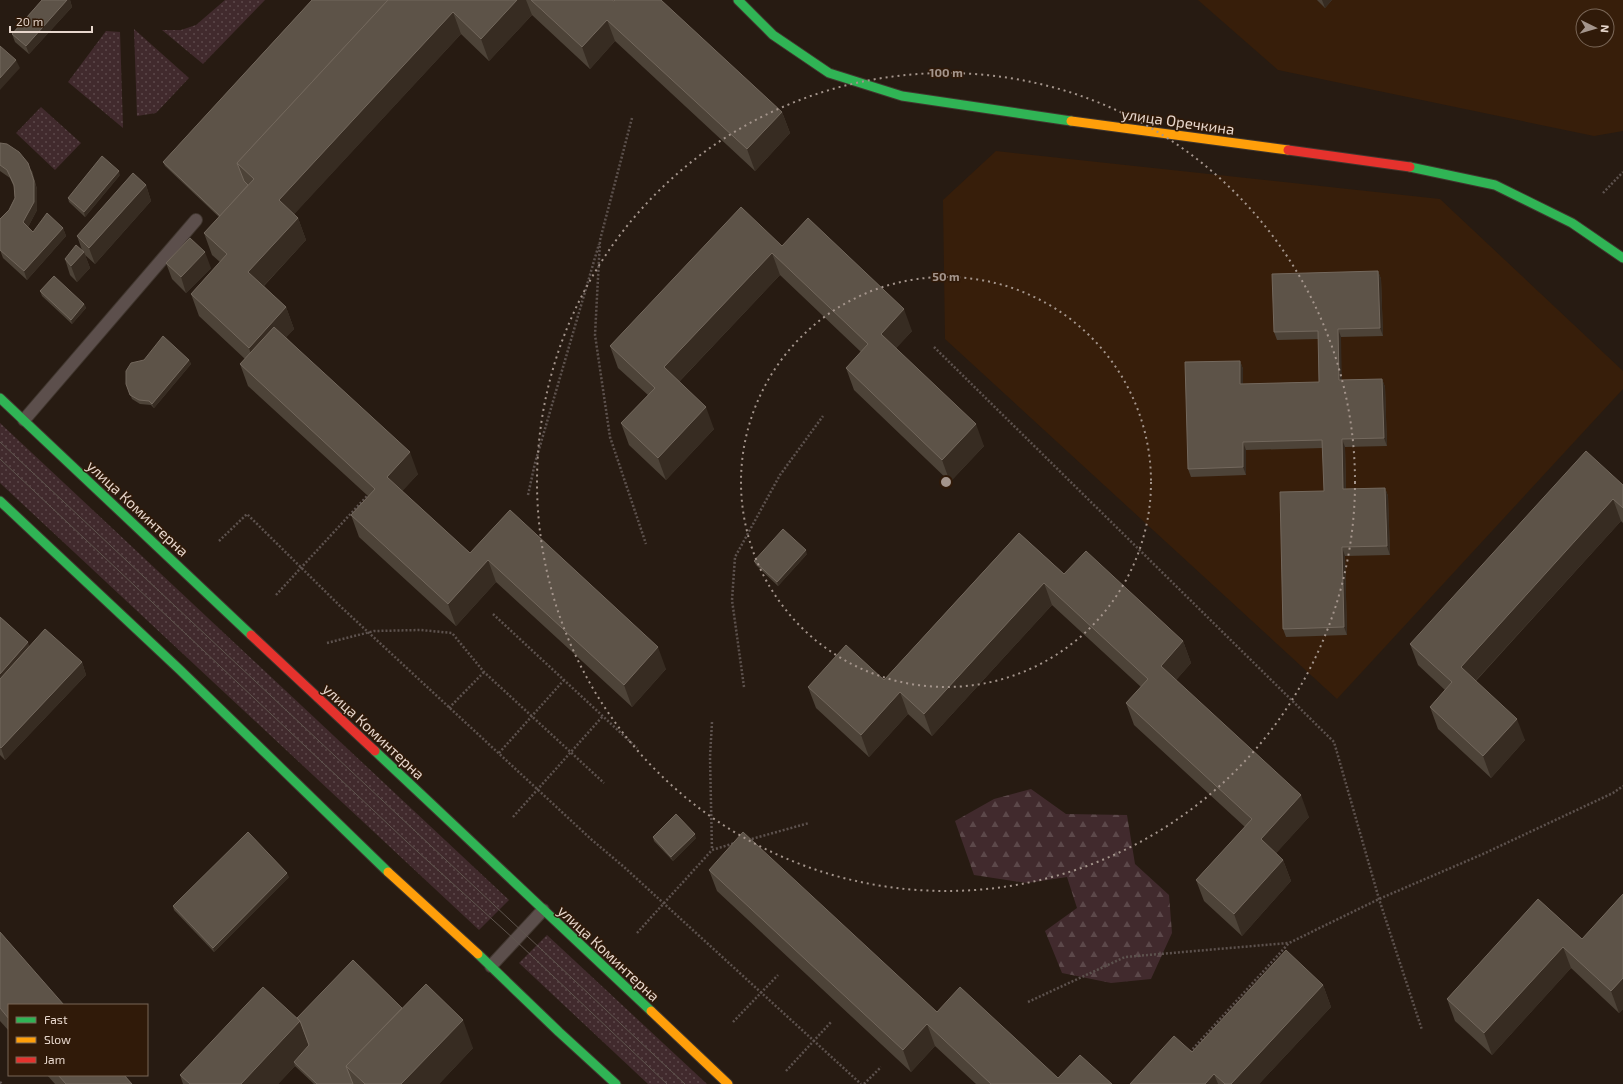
<svg xmlns="http://www.w3.org/2000/svg" width="1623" height="1084" font-family="'Exo 2',sans-serif">
<style>
.built{fill:#371e0a;fill-rule:evenodd}
.grass{fill:url(#grass-dots)}
.forest{fill:url(#forest-firs)}
.lines{fill:none;stroke-linecap:round;stroke-linejoin:round}
.lane-casing{stroke:#40362e;stroke-width:14}
.fast-casing{stroke:#40362e;stroke-width:11}
.slow-casing{stroke:#40362e;stroke-width:11}
.jam-casing{stroke:#40362e;stroke-width:11}
.path{stroke:#5d524e;stroke-width:2.5;stroke-dasharray:2 2;stroke-linecap:butt}
.lane{stroke:#5c4f4c;stroke-width:12}
.fast{stroke:#30b455;stroke-width:9}
.slow{stroke:#ff9f0a;stroke-width:9}
.jam{stroke:#e5322d;stroke-width:9}
.tram{stroke:#60564f;stroke-width:1}
.wall{fill:#4d4338}
.shaded-wall{fill:#372c22}
.building{fill:#5d5348;stroke:#73685d}
.ring{fill:none;stroke:#a4958c;stroke-width:2;stroke-dasharray:2 4}
.labels{text-anchor:middle;dominant-baseline:central;stroke-width:3;stroke-linejoin:round;paint-order:stroke}
.street-label{font-size:15px;fill:#e7d7cd;stroke:#301a09}
.centre{fill:#a4958c;stroke:#301a09;stroke-width:2}
.ring-label{font-size:12px;text-anchor:middle;font-weight:bold;fill:#a4958c;stroke:#301a09;stroke-width:3;stroke-linejoin:round;paint-order:stroke}
</style>
<defs>
<pattern id="grass-dots" width="8" height="8" patternUnits="userSpaceOnUse"><rect width="8" height="8" fill="#412a2d"/><path d="M2 2h.1M6 6h.1" fill="none" stroke="#5c484a" stroke-width="1.8" stroke-linecap="round"/></pattern>
<pattern id="forest-firs" width="22" height="20" patternUnits="userSpaceOnUse"><rect width="22" height="20" fill="#412a2d"/><path d="M5 1l3.5 6h-7zM16 11l3.5 6h-7z" fill="#5c484a"/></pattern>
</defs>
<rect width="100%" height="100%" fill="#271b12"/>
<g class="built">
<path d="M1198 0H1623V131L1594 136 1278 70ZM1583 16H1607V40H1583Z"/>
<path d="M996 151 1440 199 1623 371V389L1337 699 945 339 943 200Z"/>
</g>
<g class="grass">
<path d="M225 0H265L203 64 162 30H181L196 25Z"/>
<path d="M134 29 189 78 156 113 137 116Z"/>
<path d="M106 31 120 32 123 128 68 82Z"/>
<path d="M41 107 81 143 55 170 16 133Z"/>
<path d="M0 423 509 900 479 930 0 483Z"/>
<path d="M547 935 707 1084H648L519 963Z"/>
</g>
<path class="forest" d="M1031 789 1066 814 1127 815 1135 864 1169 895 1172 933 1151 979 1111 983 1062 973 1045 931 1077 908 1067 877 1027 883 974 875 955 821 994 799Z"/>
<g class="lines">
<defs>
<g id="lane">
<path d="M24 420 196 220"/>
<path d="M491 966 543 910"/>
</g>
<g id="fast">
<path d="M738 0 773 35 829 73 902 96 1071 121"/>
<path d="M1410 167 1495 185 1572 223 1623 258"/>
<path d="M0 398 251 635"/>
<path d="M0 501 180 670 388 872"/>
<path d="M375 751 651 1011"/>
<path d="M478 954 559 1032 616 1084"/>
</g>
<g id="slow">
<path d="M1071 121 1288 150"/>
<path d="M388 872 478 954"/>
<path d="M651 1011 728 1084"/>
</g>
<g id="jam">
<path d="M1288 150 1410 167"/>
<path d="M251 635 375 751"/>
</g>
</defs>
<use href="#lane" class="lane-casing"/>
<use href="#fast" class="fast-casing"/>
<use href="#slow" class="slow-casing"/>
<use href="#jam" class="jam-casing"/>
<g class="path">
<path d="M632 118 600 240 595 335 610 437 646 544"/>
<path d="M1603 193 1623 172"/>
<path d="M934 347 1334 742 1379 899 1422 1030"/>
<path d="M528 495 535 463 599 244"/>
<path d="M219 541 247 514 340 606 592 840 624 867 861 1084"/>
<path d="M276 595 367 496"/>
<path d="M493 614 637 748"/>
<path d="M327 643 374 631 421 630 452 633 484 672 604 783"/>
<path d="M744 687 732 600 735 557 780 475 823 416"/>
<path d="M449 708 484 672"/>
<path d="M712 722 710 757 712 850"/>
<path d="M499 753 564 680"/>
<path d="M513 817 603 716"/>
<path d="M748 840 809 823"/>
<path d="M637 933 712 850 735 843"/>
<path d="M1028 1002 1125 957 1288 943"/>
<path d="M733 1022 778 975"/>
<path d="M1190 1052 1289 943 1379 899 1483 854 1613 793 1623 786"/>
<path d="M786 1071 832 1021"/>
<path d="M0 1082 2 1084"/>
<path d="M864 1084 881 1067"/>
</g>
<use href="#lane" class="lane"/>
<use href="#fast" class="fast"/>
<use href="#slow" class="slow"/>
<use href="#jam" class="jam"/>
<g class="tram">
<path d="M0 442 685 1084"/>
<path d="M0 459 407 842 515 940 667 1084"/>
</g>
</g>
<g class="wall">
<path d="M42 0H70L72 7 29 54 15 42 12 34Z"/>
<path d="M312 0H612L782 112 790 133 755 171 615 41 590 69 532 15 489 61 461 34 294 214 298 218 306 240 264 286 286 307 294 329 286 337 418 474 402 491 470 553 510 510 666 669 632 707 496 582 456 626 359 537 351 515 368 496 248 386 240 364 245 359 199 316 191 294 220 262 212 255 204 233 219 217 165 166 163 162Z"/>
<path d="M1317 0H1332L1325 8Z"/>
<path d="M0 143 32 171 37 189V210L28 227 33 232 63 228 66 236 27 280 3 258 0 250 9 210 15 198 14 187 10 178 0 171Z"/>
<path d="M120 175 85 217 69 202 68 198Z"/>
<path d="M146 185 151 201 95 264 85 255 90 268 77 282 70 275 65 259 82 250 77 236Z"/>
<path d="M782 246 912 331 896 348 984 446 950 482 854 390 846 368 861 352 780 275 679 382 714 429 666 480 629 445 621 423 648 395 618 368 610 346Z"/>
<path d="M166 263 211 268 186 293 172 279Z"/>
<path d="M1378 271 1381 279 1383 336 1341 337V380L1382 379 1385 387 1387 446 1345 447 1346 489 1385 488 1388 496 1390 555 1345 556 1347 635 1286 637 1283 629 1324 491 1323 448 1246 450V475L1191 477 1188 469 1240 361 1243 369V384L1319 382 1318 339 1277 340 1274 332Z"/>
<path d="M40 291 84 304 86 308 72 324 42 296Z"/>
<path d="M189 360 191 364 154 408 151 405 140 404 132 399 126 384Z"/>
<path d="M1623 485V523L1621 521 1476 681 1525 740 1491 778 1438 729 1430 707 1445 690 1418 665 1410 644Z"/>
<path d="M1019 533 1064 574 1183 641 1191 663 1176 680 1309 817 1276 853 1283 860 1291 881 1242 936 1204 901 1196 880 1245 827 1134 725 1126 703 1141 687 1052 605 932 736 908 714 869 757 816 708 808 687 884 680Z"/>
<path d="M807 554 778 586 756 565 754 561Z"/>
<path d="M0 617 30 647 82 662 86 675 5 760 0 755Z"/>
<path d="M653 837 696 838 673 861 654 841Z"/>
<path d="M709 870 937 1012 1058 1078 1112 1084H976L935 1046 911 1072 717 891Z"/>
<path d="M289 877 214 952 174 910 173 906Z"/>
<path d="M1623 894V1009L1619 1013 1571 968 1492 1055 1455 1021 1447 999 1538 899 1582 939Z"/>
<path d="M0 932 9 1005V1031L0 1021Z"/>
<path d="M1323 985 1331 1007 1259 1084H1130Z"/>
<path d="M402 1008 473 1048 439 1084H314L295 1066 278 1084H183L180 1075 297 1018Z"/>
<path d="M47 1075H124L132 1084H55Z"/>
</g>
<g class="shaded-wall">
<path d="M67 0H70L72 7 29 54 26 46Z"/>
<path d="M517 0H526L532 15 489 61 481 39Z"/>
<path d="M1322 0H1332L1325 8Z"/>
<path d="M453 12 461 34 287 222 279 200Z"/>
<path d="M607 20 615 41 590 69 582 47Z"/>
<path d="M16 60 20 68 0 90V78Z"/>
<path d="M782 112 790 133 755 171 747 149Z"/>
<path d="M28 163 37 189V210L26 231 23 222Z"/>
<path d="M119 171 120 175 85 217 84 212Z"/>
<path d="M146 185 151 201 95 264 89 248Z"/>
<path d="M298 218 306 240 256 294 248 272Z"/>
<path d="M63 228 66 236 27 280 24 271Z"/>
<path d="M84 252 90 268 77 282 71 266Z"/>
<path d="M205 252 211 268 186 293 181 277Z"/>
<path d="M772 253 780 275 672 389 664 367Z"/>
<path d="M1378 271 1381 279 1383 336 1380 328Z"/>
<path d="M84 304 86 308 72 324 71 320Z"/>
<path d="M286 307 294 329 256 370 249 348Z"/>
<path d="M904 309 912 331 889 356 881 334Z"/>
<path d="M1338 329 1341 337 1342 388 1339 380Z"/>
<path d="M189 360 191 364 154 408 152 404Z"/>
<path d="M1240 361 1243 369V393L1240 384Z"/>
<path d="M1382 379 1385 387 1387 446 1384 438Z"/>
<path d="M706 407 714 429 666 480 658 458Z"/>
<path d="M976 424 984 446 950 482 942 460Z"/>
<path d="M1342 439 1345 447 1346 497 1343 489Z"/>
<path d="M1243 442 1246 450V475L1243 467Z"/>
<path d="M410 452 418 474 395 499 387 477Z"/>
<path d="M1385 488 1388 496 1390 555 1387 546Z"/>
<path d="M1613 499 1621 521 1468 689 1461 667Z"/>
<path d="M1342 547 1345 556 1347 635 1344 627Z"/>
<path d="M806 550 807 554 778 586 777 582Z"/>
<path d="M488 560 496 582 456 626 448 604Z"/>
<path d="M1044 583 1052 605 932 736 924 714Z"/>
<path d="M1183 641 1191 663 1169 688 1161 666Z"/>
<path d="M28 642 34 658 0 696V674Z"/>
<path d="M658 647 666 669 632 707 624 685Z"/>
<path d="M82 662 86 675 5 760 1 748Z"/>
<path d="M900 692 908 714 869 757 861 735Z"/>
<path d="M1517 719 1525 740 1491 778 1483 756Z"/>
<path d="M1301 795 1309 817 1269 861 1261 839Z"/>
<path d="M695 834 696 838 673 861 671 857Z"/>
<path d="M1283 860 1291 881 1242 936 1234 914Z"/>
<path d="M287 873 289 877 214 952 213 948Z"/>
<path d="M1563 947 1571 968 1492 1055 1484 1033Z"/>
<path d="M1623 978V1009L1619 1013 1611 991Z"/>
<path d="M1323 985 1331 1007 1259 1084H1231Z"/>
<path d="M463 1020 473 1048 439 1084H401Z"/>
<path d="M300 1021 310 1050 294 1062 295 1066 278 1084H241Z"/>
<path d="M927 1024 935 1046 911 1072 903 1050Z"/>
<path d="M1214 1074 1218 1084H1205Z"/>
</g>
<g class="building">
<path d="M42 0H67L26 46 12 34Z"/>
<path d="M312 0H388L237 163 244 181 248 185 220 216 163 162Z"/>
<path d="M388 0H517L481 39 453 12 279 200 298 218 248 272 286 307 249 348 191 294 227 254 204 233 254 179 237 163Z"/>
<path d="M531 0H612L614 1 615 0H661L782 112 747 149 607 20 582 47Z"/>
<path d="M0 46 16 60 0 78Z"/>
<path d="M0 143 7 144 19 152 28 163 34 181V202L23 222 33 232 47 213 63 228 24 271 0 250V219L9 210 15 198 14 185 7 170 0 165Z"/>
<path d="M102 156 119 171 84 212 68 198Z"/>
<path d="M133 173 146 185 89 248 77 236Z"/>
<path d="M741 207 782 246 808 218 904 309 881 334 976 424 942 460 846 368 868 344 772 253 664 367 706 407 658 458 621 423 655 388 610 346Z"/>
<path d="M190 238 205 252 181 277 166 263Z"/>
<path d="M76 245 84 252 71 266 65 259Z"/>
<path d="M1378 271 1380 328 1338 329 1339 380 1382 379 1384 438 1342 439 1343 489 1385 488 1387 546 1342 547 1344 627 1283 629 1280 492 1324 491 1322 440 1243 442V467L1188 469 1185 362 1240 361V384L1319 382 1318 331 1274 332 1272 274Z"/>
<path d="M54 276 84 304 71 320 40 291Z"/>
<path d="M274 327 410 452 387 477 470 553 510 510 658 647 624 685 488 560 448 604 351 515 375 489 240 364Z"/>
<path d="M163 336 189 360 152 404 149 401 139 400 130 395 126 384V371L131 363 144 360Z"/>
<path d="M1586 451 1623 485V508L1613 499 1461 667 1517 719 1483 756 1430 707 1452 682 1410 644Z"/>
<path d="M783 529 806 550 777 582 754 561Z"/>
<path d="M1019 533 1064 574 1086 551 1183 641 1161 666 1301 795 1261 839 1283 860 1234 914 1196 880 1252 819 1126 703 1148 679 1044 583 924 714 900 692 861 735 808 687 846 645 884 680Z"/>
<path d="M0 617 28 642 0 674Z"/>
<path d="M45 629 82 662 1 748 0 747V679Z"/>
<path d="M676 814 695 834 671 857 653 837Z"/>
<path d="M248 832 287 873 213 948 173 906Z"/>
<path d="M743 832 937 1012 960 987 1058 1078 1080 1055 1112 1084H991L927 1024 903 1050 709 870Z"/>
<path d="M1623 894V978L1611 991 1563 947 1484 1033 1447 999 1538 899 1582 939Z"/>
<path d="M0 932 64 1005H9V1019L0 1008Z"/>
<path d="M1286 950 1323 985 1231 1084H1225L1214 1074 1205 1084H1130L1174 1036 1192 1052Z"/>
<path d="M353 960 402 1008 346 1066 353 1084H317L294 1062 309 1045 300 1021 297 1018Z"/>
<path d="M426 984 463 1020 401 1084H365L346 1066Z"/>
<path d="M263 987 300 1021 241 1084H190L180 1075Z"/>
<path d="M58 1075H124L132 1084H66Z"/>
</g>
<g class="ring">
<circle cx="946" cy="482" r="205"/>
<circle cx="946" cy="482" r="409"/>
</g>
<g class="labels">
<g class="street-label">
<text transform="translate(1178 121) rotate(8)">улица Оречкина</text>
<text transform="translate(138 508) rotate(43)">улица Коминтерна</text>
<text transform="translate(374 731) rotate(43)">улица Коминтерна</text>
<text transform="translate(609 953) rotate(43)">улица Коминтерна</text>
</g>
</g>
<circle cx="946" cy="482" r="6" class="centre"/>
<g class="ring-label">
<text x="946" y="77">100 m</text>
<text x="946" y="281">50 m</text>
</g>
<rect x="8" y="1004" width="140" height="72" fill="#301a09" stroke="#796657"/>
<rect x="16" y="1017" width="20" height="6" fill="#30b455" stroke="#796657"/>
<text x="44" y="1024" font-size="12" fill="#e7d7cd">Fast</text>
<rect x="16" y="1037" width="20" height="6" fill="#ff9f0a" stroke="#796657"/>
<text x="44" y="1044" font-size="12" fill="#e7d7cd">Slow</text>
<rect x="16" y="1057" width="20" height="6" fill="#e5322d" stroke="#796657"/>
<text x="44" y="1064" font-size="12" fill="#e7d7cd">Jam</text>
<g transform="translate(1595 28) rotate(95)"><circle r="19" fill="#301a09" stroke="#796657"/>
<path d="M0-3L7 15L0 10L-7 15Z" fill="#a4958c"/>
<text y="-6" font-size="11" font-weight="bold" text-anchor="middle" fill="#e7d7cd">N</text>
</g>
<path d="M10 26v6h82v-6" fill="none" stroke="#e7d7cd" stroke-width="2"/>
<text x="16" y="26" font-size="12" fill="#e7d7cd" stroke="#301a09" stroke-width="3" paint-order="stroke">20 m</text>
</svg>
